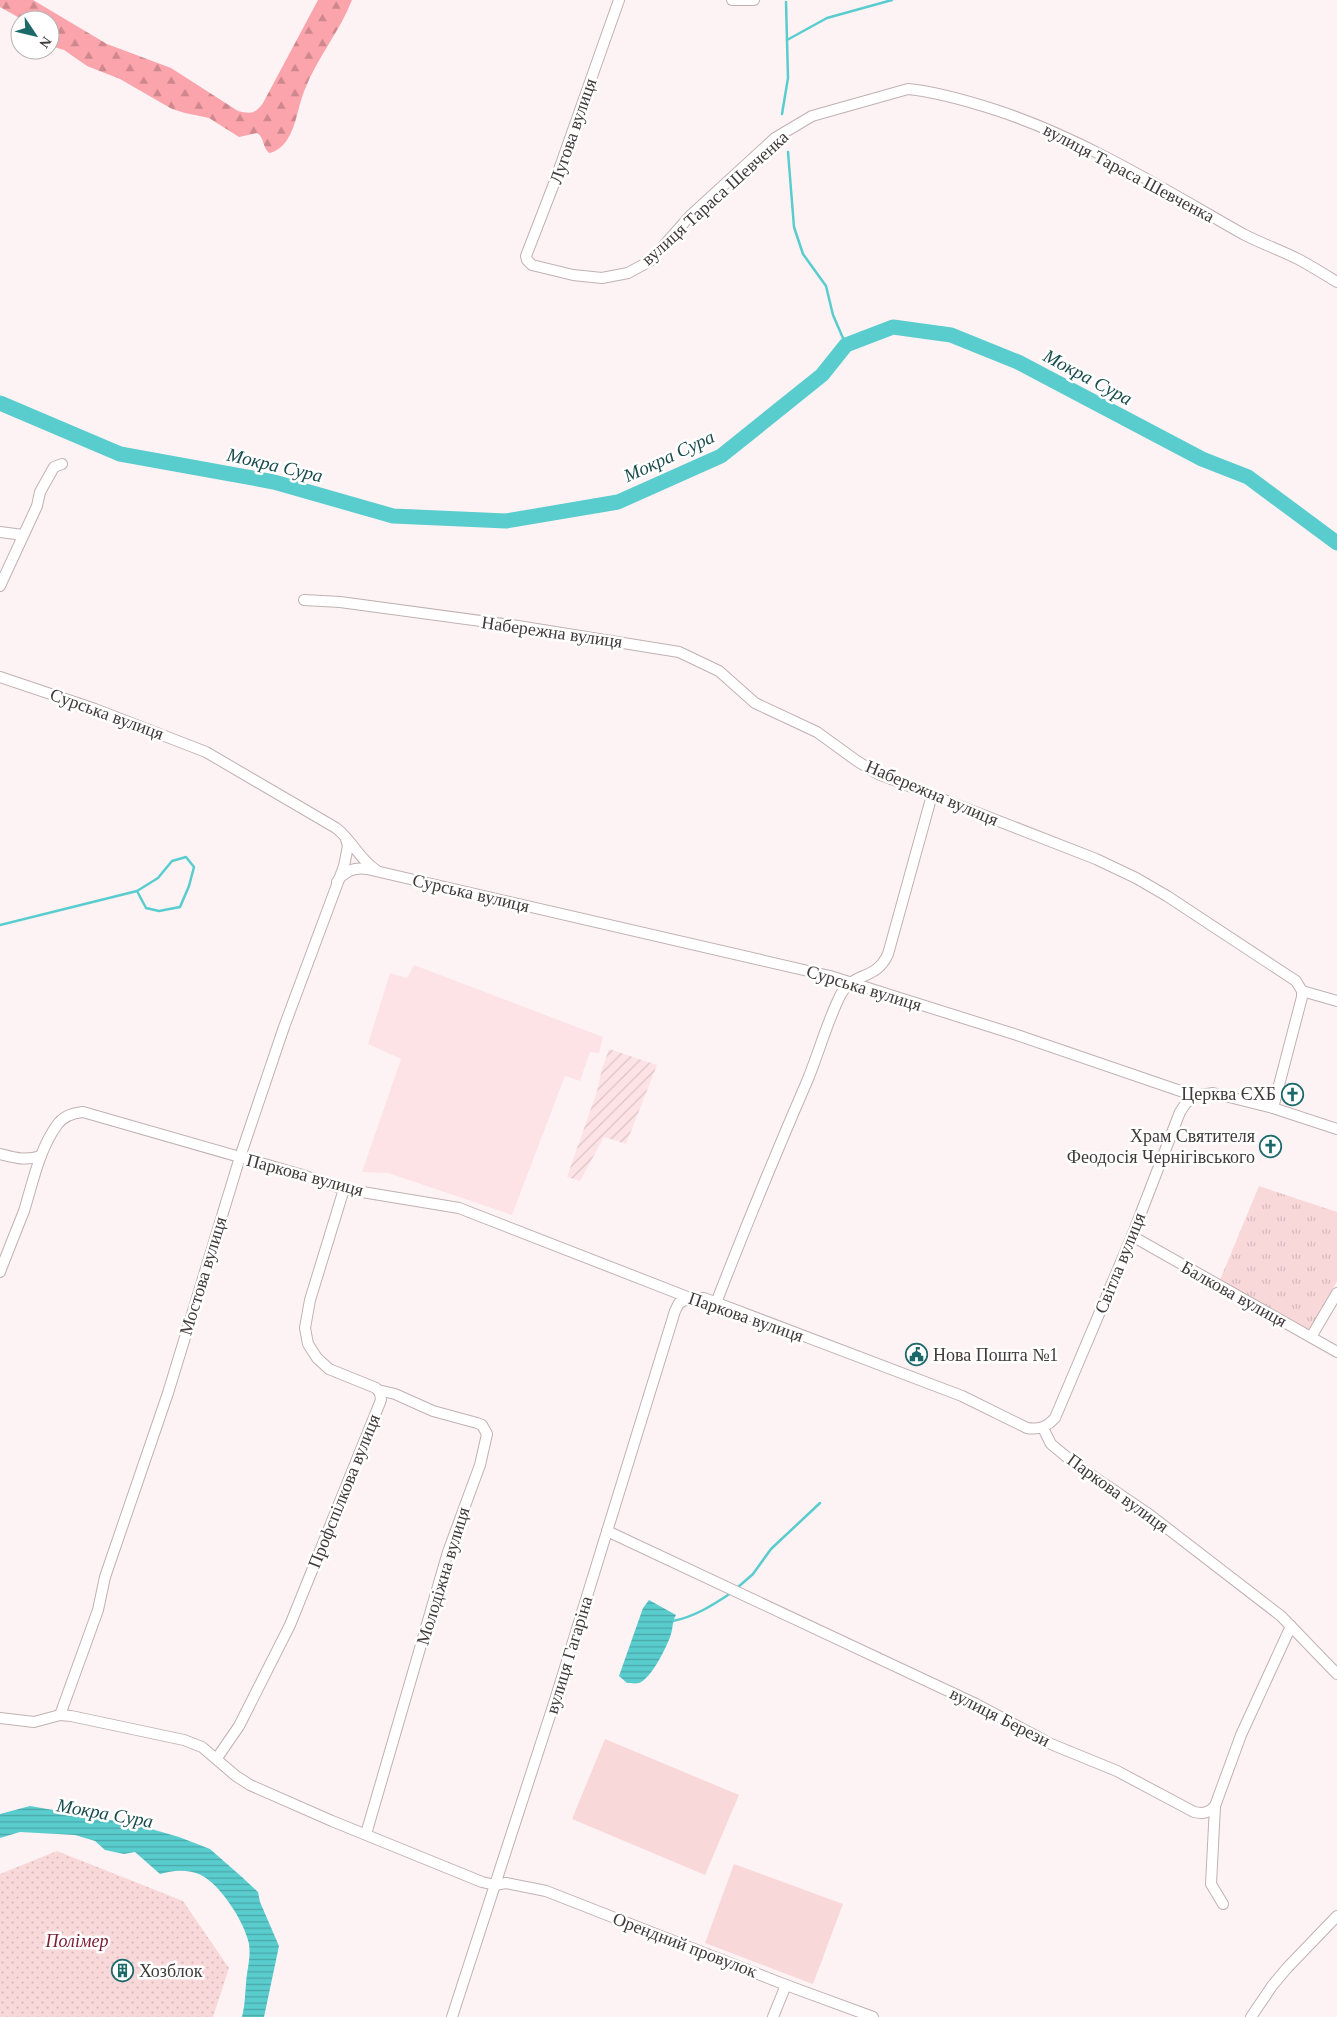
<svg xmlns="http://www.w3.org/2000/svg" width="1337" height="2017" font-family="'Times New Roman',serif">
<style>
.built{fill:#fde3e5}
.industrial{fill:url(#industrial-furrows)}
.grass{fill:#f9d8da}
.forest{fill:url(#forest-firs)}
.park{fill:url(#park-tufts)}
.garden{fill:url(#garden-dots)}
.water{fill:url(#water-rules)}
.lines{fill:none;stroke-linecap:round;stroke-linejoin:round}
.stream{stroke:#59ccce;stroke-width:2.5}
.river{stroke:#59ccce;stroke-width:15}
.minor-casing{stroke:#c1b1b2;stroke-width:12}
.minor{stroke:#fff;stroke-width:10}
.labels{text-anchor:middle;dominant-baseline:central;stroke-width:5;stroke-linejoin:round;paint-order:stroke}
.street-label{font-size:18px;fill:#413a3b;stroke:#fff}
.poi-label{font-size:18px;fill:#413a3b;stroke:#fff;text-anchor:end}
.park-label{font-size:18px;font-style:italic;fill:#7d1a31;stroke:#fff}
.water-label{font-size:19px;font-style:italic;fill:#1a4d4e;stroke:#fff}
</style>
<defs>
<pattern id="industrial-furrows" width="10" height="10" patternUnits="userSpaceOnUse" patternTransform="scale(1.25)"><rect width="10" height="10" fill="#fde3e5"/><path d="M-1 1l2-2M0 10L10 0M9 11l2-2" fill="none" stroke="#dac4c5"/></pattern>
<pattern id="forest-firs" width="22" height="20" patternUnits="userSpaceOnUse" patternTransform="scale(1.25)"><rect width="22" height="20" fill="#fba4ac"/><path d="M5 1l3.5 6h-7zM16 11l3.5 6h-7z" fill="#cd878d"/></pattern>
<pattern id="park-tufts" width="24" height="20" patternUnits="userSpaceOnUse" patternTransform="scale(1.25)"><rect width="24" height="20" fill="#f9d8da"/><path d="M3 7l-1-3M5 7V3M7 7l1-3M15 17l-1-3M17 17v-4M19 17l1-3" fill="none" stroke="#d7babc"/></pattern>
<pattern id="garden-dots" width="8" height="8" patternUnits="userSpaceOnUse" patternTransform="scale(1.25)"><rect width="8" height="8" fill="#f9d8da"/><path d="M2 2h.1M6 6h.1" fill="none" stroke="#d7babc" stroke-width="1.8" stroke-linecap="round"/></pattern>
<pattern id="water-rules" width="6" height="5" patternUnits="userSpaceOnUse" patternTransform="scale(1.25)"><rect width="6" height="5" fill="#59ccce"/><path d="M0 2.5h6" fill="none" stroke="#4ba7a8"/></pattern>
</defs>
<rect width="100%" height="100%" fill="#fef3f4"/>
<path class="built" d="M414 965 603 1037 599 1053 590 1052 580 1081 565 1076 512 1215 388 1173 362 1172 401 1059 368 1044 390 973 407 978Z"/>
<path class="industrial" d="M609 1049 657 1065 626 1144 604 1137 580 1181 567 1177 597 1091 602 1069Z"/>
<g class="grass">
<path d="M605 1739 739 1795 705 1875 572 1819Z"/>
<path d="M734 1864 843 1904 813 1984 705 1943Z"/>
</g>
<path class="forest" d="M0 0H33L107 44 171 68 238 111C251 114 255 114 263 103L318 0H352C340 31 317 58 305 89 298 105 297 125 287 140 283 146 276 152 269 153 262 147 265 138 257 133L239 137 209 118 185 113 172 109 120 79 87 66 64 50 54 47 50 42V20H23L0 7Z"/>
<path class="park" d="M1259 1186 1337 1212V1281L1310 1333 1220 1280Z"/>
<path class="garden" d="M57 1851 183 1901 229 1968 213 2017H0V1874Z"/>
<g class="water">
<path d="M649 1600 676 1615C672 1622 673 1628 671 1634 667 1647 651 1679 639 1683 635 1684 630 1683 627 1683L619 1676 643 1608Z"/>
<path d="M30 1806 134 1824 179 1837 210 1849 243 1878 258 1892 260 1902 279 1946 264 2017H242C245 2005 245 1995 246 1983 247 1969 251 1958 249 1944 245 1923 221 1885 201 1875 188 1869 173 1870 160 1874L135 1852 124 1854 105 1850 95 1841 75 1835 20 1832 0 1838V1814Z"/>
</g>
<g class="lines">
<g class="stream">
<path d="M787 40 827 18 892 0"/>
<path d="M782 114 788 78 786 2"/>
<path d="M788 152 794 227 803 254 826 286 833 315 846 345"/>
<path d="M0 925 137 891 158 878 172 861 186 857 194 867 189 886 180 907 159 911 146 908 137 891"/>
<path d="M737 1588 753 1574 771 1549 820 1503"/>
<path d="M673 1621C694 1617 713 1605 731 1593"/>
</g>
<path class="river" d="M0 403 120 454 274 482 393 516 506 521 618 502 721 456 822 375 846 345 893 327 951 335 1018 362 1202 459 1248 477 1337 543"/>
<defs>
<g id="minor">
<path d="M619 0 555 181 526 256 527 260 532 265 573 275 602 278 628 273 650 261 690 216 775 138 812 116 908 89C938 92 968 101 996 110 1084 139 1162 188 1243 234 1260 243 1280 250 1298 259 1311 266 1324 274 1337 282"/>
<path d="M732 0H754"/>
<path d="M0 532 23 535"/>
<path d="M0 586 37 506 40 492 54 467 62 464"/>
<path d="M304 600 340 602 518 626 679 652 719 671 755 703 817 732 857 761 878 774 1096 859 1136 878 1167 896 1296 981 1302 991 1337 1001"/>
<path d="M0 677 95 709 206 752 336 828C352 840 359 859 376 870"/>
<path d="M337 882C344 871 354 867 367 869L830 976 1017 1035 1195 1096 1213 1093 1273 1108 1337 1129"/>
<path d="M1273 1108 1302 997V991"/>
<path d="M0 1154C16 1158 25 1161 41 1156"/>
<path d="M1132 1236 1337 1352"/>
<path d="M0 1272C8 1251 16 1231 24 1211 33 1182 39 1150 57 1125 63 1116 73 1113 83 1112L299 1174 344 1189 459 1208 690 1298H704L962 1396 1027 1428C1039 1430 1047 1427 1055 1418L1132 1236 1180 1112 1186 1103 1195 1096"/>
<path d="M716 1303C745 1228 776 1153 808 1079 819 1052 828 1019 841 994 854 971 876 981 888 954L932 795"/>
<path d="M1311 1337 1337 1293"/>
<path d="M1043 1428 1051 1444 1075 1464 1150 1515 1281 1616 1337 1674"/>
<path d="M607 1531 976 1704 1051 1744 1117 1771 1194 1812C1203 1814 1209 1813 1215 1806L1241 1735 1291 1626"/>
<path d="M60 1715 98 1610 105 1577 168 1393 240 1157 284 1027 344 866 348 846 346 839"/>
<path d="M0 1718 34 1722 60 1715 71 1716 184 1740 202 1747 236 1776 250 1785 332 1821 482 1882 495 1885 506 1883 546 1891 786 1985 873 2017"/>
<path d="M217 1758 239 1726 290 1625 381 1400 380 1393 376 1388 329 1369 317 1358 308 1344 305 1328 310 1300 344 1189"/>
<path d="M1215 1806 1211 1884 1223 1904"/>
<path d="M366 1834 448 1552 480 1465 487 1434 482 1425 477 1423 433 1411 395 1394 378 1390"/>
<path d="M452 2017 555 1700 675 1311 679 1303 690 1298"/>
<path d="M773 2017 786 1985"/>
<path d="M1251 2017 1272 1986 1287 1968 1337 1916"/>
</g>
</defs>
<use href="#minor" class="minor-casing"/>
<use href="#minor" class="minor"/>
</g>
<defs>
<symbol id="church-ring" viewBox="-11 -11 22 22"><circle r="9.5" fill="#fff" stroke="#1c696a" stroke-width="1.5"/><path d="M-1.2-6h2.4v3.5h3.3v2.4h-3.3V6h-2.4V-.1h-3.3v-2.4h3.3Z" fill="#1c696a"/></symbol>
<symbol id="civic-ring" viewBox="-11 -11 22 22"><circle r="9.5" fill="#fff" stroke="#1c696a" stroke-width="1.5"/><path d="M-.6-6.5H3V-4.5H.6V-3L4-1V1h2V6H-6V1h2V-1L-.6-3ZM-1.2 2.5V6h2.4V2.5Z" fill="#1c696a"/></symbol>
<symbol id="building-ring" viewBox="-11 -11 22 22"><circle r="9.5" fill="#fff" stroke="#1c696a" stroke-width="1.5"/><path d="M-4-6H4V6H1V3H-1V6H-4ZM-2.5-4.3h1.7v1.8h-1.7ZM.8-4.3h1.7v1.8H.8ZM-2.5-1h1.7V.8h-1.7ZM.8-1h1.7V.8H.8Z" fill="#1c696a"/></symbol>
</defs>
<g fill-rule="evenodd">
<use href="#church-ring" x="1280" y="1082" width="25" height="25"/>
<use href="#church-ring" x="1258" y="1134" width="25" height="25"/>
<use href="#civic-ring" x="904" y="1342" width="25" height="25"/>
<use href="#building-ring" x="110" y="1958" width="25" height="25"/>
</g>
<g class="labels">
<g class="street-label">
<text transform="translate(573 131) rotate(-71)">Лугова вулиця</text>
<text transform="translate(1129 173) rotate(28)">вулиця Тараса Шевченка</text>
<text transform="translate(715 198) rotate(-42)">вулиця Тараса Шевченка</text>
<text transform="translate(552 632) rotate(8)">Набережна вулиця</text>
<text transform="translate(107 714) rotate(20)">Сурська вулиця</text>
<text transform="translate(932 793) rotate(23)">Набережна вулиця</text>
<text transform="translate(471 893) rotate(13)">Сурська вулиця</text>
<text transform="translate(864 988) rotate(17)">Сурська вулиця</text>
<text transform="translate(305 1175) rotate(15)">Паркова вулиця</text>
<text transform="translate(1120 1263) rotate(-68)">Світла вулиця</text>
<text transform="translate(203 1276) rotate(-73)">Мостова вулиця</text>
<text transform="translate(1234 1294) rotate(29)">Балкова вулиця</text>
<text transform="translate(746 1317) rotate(19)">Паркова вулиця</text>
<text transform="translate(344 1491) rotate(-68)">Профспілкова вулиця</text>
<text transform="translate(1118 1493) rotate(36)">Паркова вулиця</text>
<text transform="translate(443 1576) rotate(-73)">Молодіжна вулиця</text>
<text transform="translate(569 1655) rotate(-73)">вулиця Гагаріна</text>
<text transform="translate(1000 1717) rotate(27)">вулиця Берези</text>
<text transform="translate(685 1945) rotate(21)">Орендний провулок</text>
</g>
<g class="poi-label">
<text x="1276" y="1094">Церква ЄХБ</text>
<text x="1255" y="1136">Храм Святителя<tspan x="1255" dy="21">Феодосія Чернігівського</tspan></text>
<text x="933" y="1355" text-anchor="start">Нова Пошта №1</text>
<text x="139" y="1971" text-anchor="start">Хозблок</text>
</g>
<g class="park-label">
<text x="77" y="1941">Полімер</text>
</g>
<g class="water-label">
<text transform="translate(1088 377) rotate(28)">Мокра Сура</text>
<text transform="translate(669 456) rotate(-25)">Мокра Сура</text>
<text transform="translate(275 465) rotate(13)">Мокра Сура</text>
<text transform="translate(105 1813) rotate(10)">Мокра Сура</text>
</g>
</g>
<g transform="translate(35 35) rotate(125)"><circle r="24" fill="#ffffff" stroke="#b3b0b1"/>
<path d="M0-4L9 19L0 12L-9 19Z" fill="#1c696a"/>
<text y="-8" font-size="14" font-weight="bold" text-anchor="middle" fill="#413a3b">N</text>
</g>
</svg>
